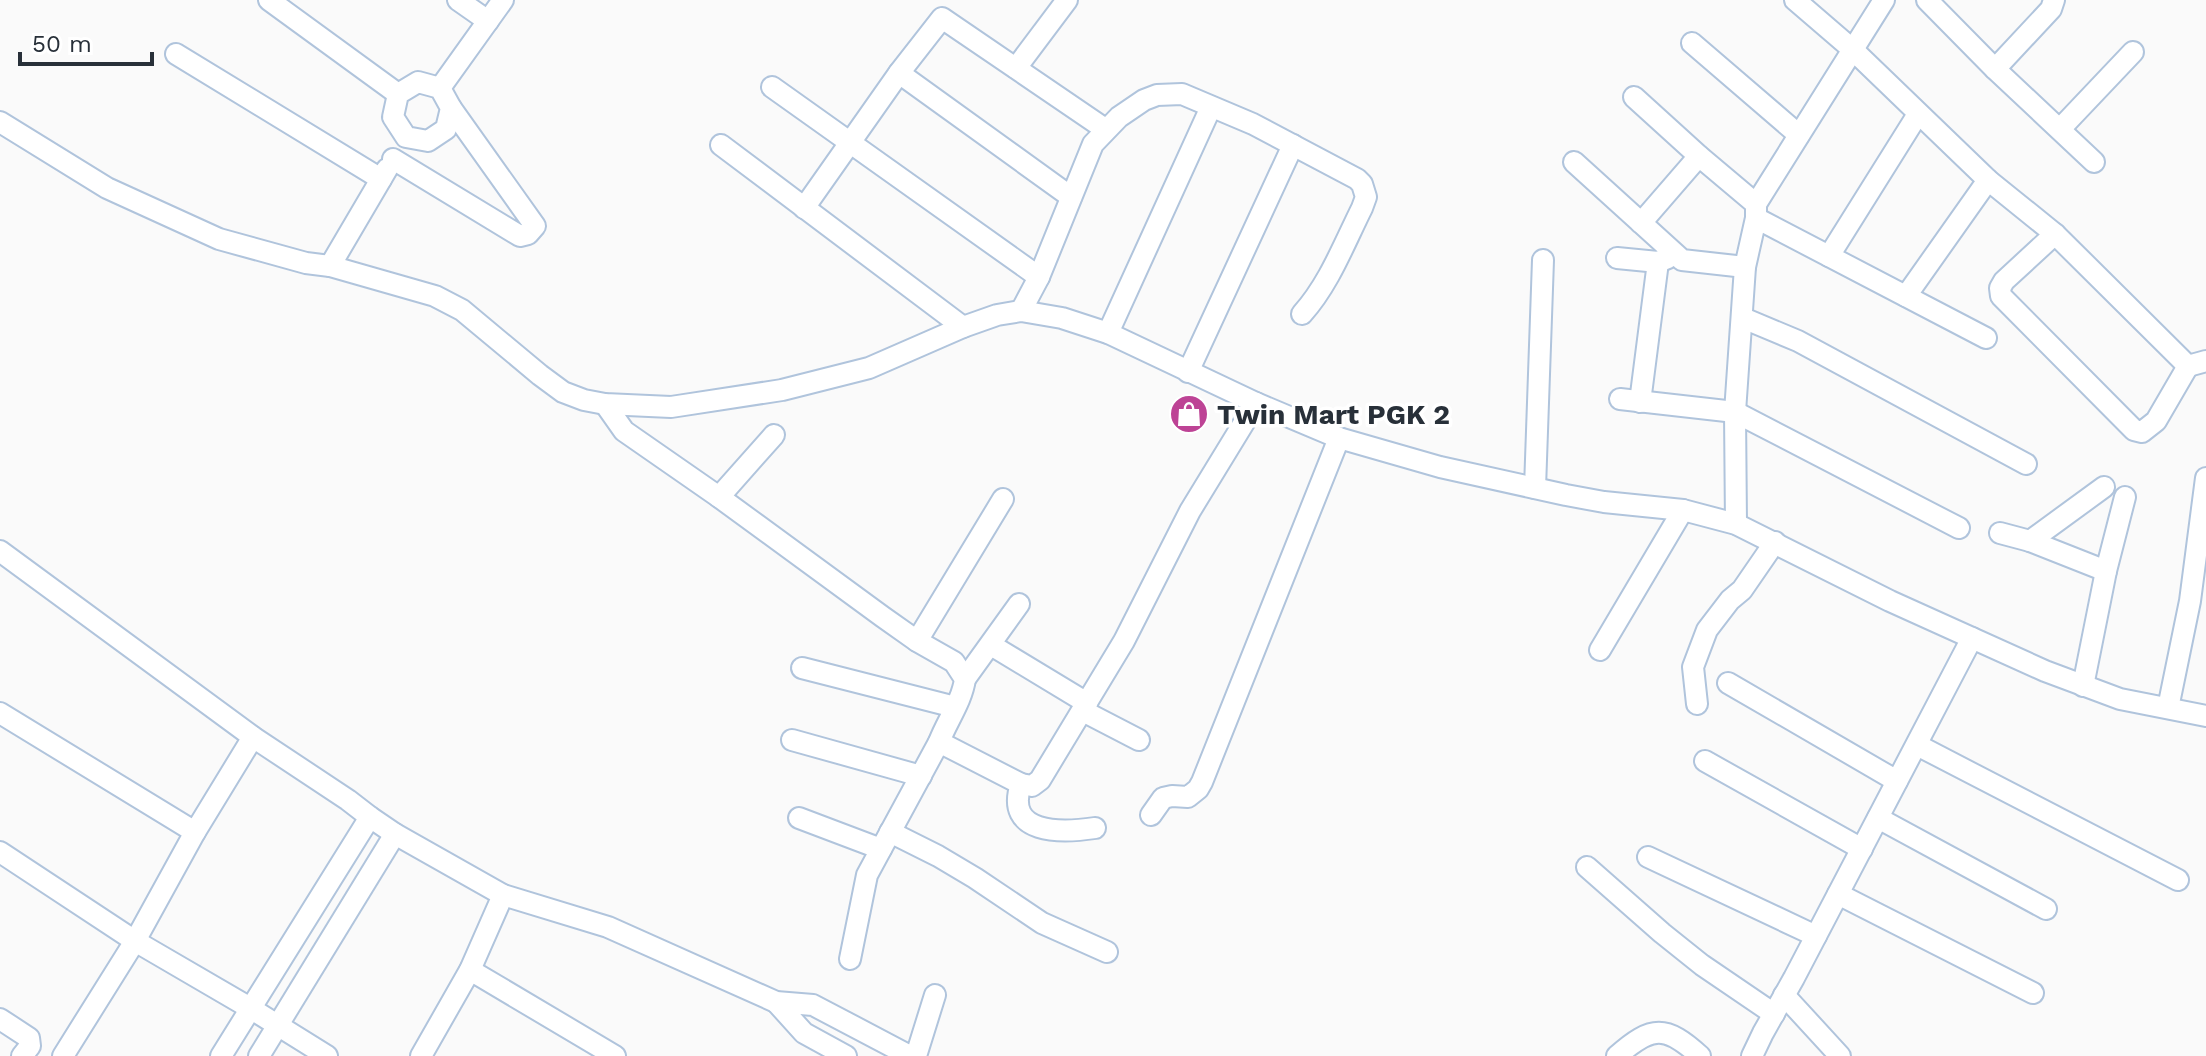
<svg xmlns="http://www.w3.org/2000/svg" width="2206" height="1056" font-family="'Work Sans',sans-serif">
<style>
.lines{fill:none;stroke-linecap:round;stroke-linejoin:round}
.minor-casing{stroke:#b0c4dc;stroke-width:24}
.minor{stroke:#fff;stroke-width:20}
.labels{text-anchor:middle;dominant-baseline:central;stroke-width:7;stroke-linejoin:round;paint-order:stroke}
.poi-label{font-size:28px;font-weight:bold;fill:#283039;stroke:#fff;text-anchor:start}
</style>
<rect width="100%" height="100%" fill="#fafafa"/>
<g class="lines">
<defs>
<g id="minor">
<path d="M269 0 398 94"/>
<path d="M458 0 488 21"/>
<path d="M1795 0 1852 49 1988 180 2055 234 2188 366 2206 361"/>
<path d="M1927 0 1995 69 2094 162"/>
<path d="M1692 43 1799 135"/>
<path d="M176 54 381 179"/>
<path d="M1016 68 1067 0"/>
<path d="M1995 69 2051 9 2054 0"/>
<path d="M899 73 942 18 1105 129"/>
<path d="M418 82 440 88 451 108 446 129 428 141 406 137 393 117 398 94Z"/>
<path d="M772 87 1039 277"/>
<path d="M440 88 503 0"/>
<path d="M1634 97 1699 156 1756 204"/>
<path d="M0 122 107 188 219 239 306 263 330 266 435 296 462 310 540 375 563 392 584 400 605 404 671 407 782 390 869 368 963 327 997 315 1021 311 1062 318 1108 333 1256 403 1339 438 1440 467 1566 495 1604 502 1683 510 1736 524 1890 601 2045 671 2120 699 2206 716"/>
<path d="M2060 129 2133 52"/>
<path d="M721 145 963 327"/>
<path d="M393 159 520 236 528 234 535 226 451 108"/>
<path d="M1574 162 1682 260 1745 267"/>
<path d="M804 208 899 73 1071 197"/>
<path d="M1756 218 1986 338"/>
<path d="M1641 223 1699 156"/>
<path d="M2055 234 2004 281 2000 288 2001 296 2134 430 2142 432 2156 421 2188 366"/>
<path d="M1829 256 1918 114"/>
<path d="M1617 258 1658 262 1668 258"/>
<path d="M330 266 387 169"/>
<path d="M1906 296 1988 180"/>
<path d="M1021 311 1039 277 1093 144 1119 117 1144 100 1157 95 1182 94 1253 124 1357 179 1362 184 1366 197 1362 208C1344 244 1329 284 1302 314"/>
<path d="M1743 318 1798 341 2026 464"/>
<path d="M1108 333 1211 107"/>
<path d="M1188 372 1293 145"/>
<path d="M1620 399 1735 412 1959 528"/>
<path d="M1640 402 1658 262"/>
<path d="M605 404 624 431 719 497 883 617 917 641 954 662 965 679C962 701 947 721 939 742L867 875 850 959"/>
<path d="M1535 488 1543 260"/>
<path d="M719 497 774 435"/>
<path d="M1736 524 1735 412 1745 267 1756 218V204L1884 0"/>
<path d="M2000 533 2030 541 2106 571"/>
<path d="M2030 541 2104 487"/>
<path d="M0 551 253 737 348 800 370 817 395 834 503 895 608 927 776 1002 813 1005 910 1056"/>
<path d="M917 641 1003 499"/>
<path d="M991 645 1087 703"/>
<path d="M1600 650 1683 510"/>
<path d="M802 668 955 707"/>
<path d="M965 679 1019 604"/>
<path d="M1728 683 1897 781"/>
<path d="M2083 686 2106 571 2125 497"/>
<path d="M1697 704 1693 667 1707 630 1730 600 1742 590 1775 542"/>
<path d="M2168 708 2190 601 2206 478"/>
<path d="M1083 711 1139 740"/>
<path d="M0 713 195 832"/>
<path d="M792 740 921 776"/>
<path d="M939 742 1021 784 1032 786 1040 780 1124 641 1190 511 1256 403"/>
<path d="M1917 745 2178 880"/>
<path d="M1705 761 1862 849"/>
<path d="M1021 784C1004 835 1061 833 1095 828"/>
<path d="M1151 815 1163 798 1172 796 1188 797 1198 789 1202 782 1339 438"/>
<path d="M799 818 881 849"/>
<path d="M1878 818 2046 909"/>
<path d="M890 832 938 856 975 878 1042 923 1107 952"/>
<path d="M0 852 135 941 250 1008 327 1056"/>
<path d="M1648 857 1816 936"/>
<path d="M1587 867 1662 933 1702 965 1774 1014"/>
<path d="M1838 894 2033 993"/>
<path d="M470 970 615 1056"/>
<path d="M1784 995 1840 1056"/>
<path d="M776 1002 804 1033 846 1056"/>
<path d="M0 1019 29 1038 30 1046 22 1056"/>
<path d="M63 1056 135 941 195 832 253 737"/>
<path d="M221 1056 370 817"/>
<path d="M259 1056 395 834"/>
<path d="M421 1056 470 970 503 895"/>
<path d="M916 1056 935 995"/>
<path d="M1617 1056C1652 1025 1666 1025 1700 1056"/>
<path d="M1752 1056 1763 1033 1794 978 1972 638"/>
</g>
</defs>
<use href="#minor" class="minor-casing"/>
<use href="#minor" class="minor"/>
</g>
<defs>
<symbol id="shop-disc" viewBox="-11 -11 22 22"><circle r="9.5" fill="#bd4395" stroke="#fff"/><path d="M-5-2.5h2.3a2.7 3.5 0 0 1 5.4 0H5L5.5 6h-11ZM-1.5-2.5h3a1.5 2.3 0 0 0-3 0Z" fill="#fff"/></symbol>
</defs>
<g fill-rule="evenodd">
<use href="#shop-disc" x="1167" y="392" width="44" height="44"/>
</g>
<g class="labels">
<g class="poi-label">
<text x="1217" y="414">Twin Mart PGK 2</text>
</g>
</g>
<path d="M20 52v12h132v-12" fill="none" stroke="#283039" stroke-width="4"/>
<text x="32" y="52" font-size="24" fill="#283039" stroke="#ffffff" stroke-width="6" paint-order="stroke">50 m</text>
</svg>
